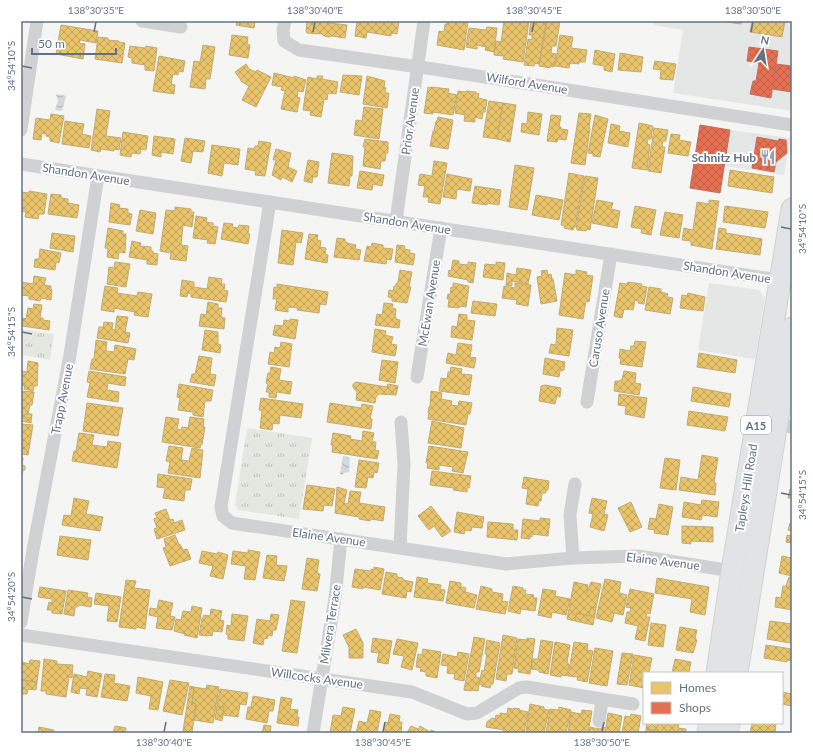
<svg xmlns="http://www.w3.org/2000/svg" width="813" height="754" font-family="Lato,sans-serif">
<style>
.built{fill:#e5e6e6}
.grass{fill:url(#grass-tufts)}
.water{fill:url(#water-waves)}
.homes{fill:url(#homes-cross-hatch);stroke:#c1ab72}
.shops{fill:url(#shops-cross-hatch);stroke:#bf7061}
.lines{fill:none;stroke-linecap:round;stroke-linejoin:round}
.primary-casing{stroke:#d0d2d2;stroke-width:23}
.minor{stroke:#d0d1d2;stroke-width:13}
.primary{stroke:#e2e3e4;stroke-width:21}
.ticks{fill:none;stroke:#637185;stroke-width:1.5}
.labels{text-anchor:middle;dominant-baseline:central;stroke-width:4;stroke-linejoin:round;paint-order:stroke}
.shield{fill:#fff;stroke:#929caa;stroke-width:1}
.shield-label{font-size:11px;font-weight:bold;fill:#637185}
.street-label{font-size:12px;fill:#637185;stroke:#fff}
.poi-label{font-size:12px;font-weight:bold;fill:#637185;stroke:#fff;text-anchor:end}
.neatline{fill:none;stroke:#637185;stroke-width:1.5}
.ticks-label{font-size:10px;text-anchor:middle;fill:#637185}
</style>
<defs>
<pattern id="grass-tufts" width="24" height="20" patternUnits="userSpaceOnUse"><rect width="24" height="20" fill="#e4e8e1"/><path d="M3 7l-1-3M5 7V3M7 7l1-3M15 17l-1-3M17 17v-4M19 17l1-3" fill="none" stroke="#bcc0bc"/></pattern>
<pattern id="water-waves" width="16" height="10" patternUnits="userSpaceOnUse"><rect width="16" height="10" fill="#d2d8dc"/><path d="M0 5q4-4 8 0t8 0" fill="none" stroke="#aeb4b8"/></pattern>
<pattern id="homes-cross-hatch" width="8" height="8" patternUnits="userSpaceOnUse"><rect width="8" height="8" fill="#e9c46a"/><path d="M0 0l8 8M0 8l8-8" fill="none" stroke="#c0a45d"/></pattern>
<pattern id="shops-cross-hatch" width="8" height="8" patternUnits="userSpaceOnUse"><rect width="8" height="8" fill="#e76f51"/><path d="M0 0l8 8M0 8l8-8" fill="none" stroke="#bf6049"/></pattern>
</defs>
<rect width="100%" height="100%" fill="#f5f5f3"/>
<g class="built">
<path d="M654 21H792V111L673 93 683 30 653 25Z"/>
<path d="M730 130 790 138 784 175 725 166Z"/>
<path d="M709 283 759 290 765 298 755 359 698 350Z"/>
</g>
<g class="grass">
<path d="M21 329 54 334 50 360 21 355Z"/>
<path d="M247 428 312 438 299 519 238 510 235 505Z"/>
</g>
<g class="water">
<path d="M58 94 66 96 62 111 55 110 58 101 56 95Z"/>
<path d="M343 456 348 457 350 458 349 472 344 473 342 475 340 474Z"/>
</g>
<g class="homes">
<path d="M237 21H255L254 28 236 25Z"/>
<path d="M307 21H330V23L347 25 345 38 331 36 329 37 324 36 322 34 307 33 306 31Z"/>
<path d="M357 21H399L397 34 391 33V36L367 32 366 38 355 36Z"/>
<path d="M445 21H468L464 50 437 45 439 31 444 32 445 24 447 25V21Z"/>
<path d="M504 21H529L523 62 503 59 504 56 494 55 496 41 501 42Z"/>
<path d="M531 21 546 23 539 64 535 63 534 66 524 65 528 39 532 40V35H529Z"/>
<path d="M547 21H560L556 46H552L551 53 556 54 554 67 550 66V68L539 66Z"/>
<path d="M719 21H742L741 24Z"/>
<path d="M752 21H785L782 37 750 32Z"/>
<path d="M61 25 98 31 96 43 80 40 79 43 85 44 83 59 56 54Z"/>
<path d="M487 27 497 28 494 52 485 50 486 47 477 45V49L466 47 469 28 486 30Z"/>
<path d="M232 35 248 37 247 44 250 45 248 58 229 55Z"/>
<path d="M560 35 573 37 571 48 587 50 585 62H579V64L570 63 569 68 555 66Z"/>
<path d="M98 37 108 38V40L119 41V42L125 43 122 63 95 59Z"/>
<path d="M203 45 215 47 210 79H206L205 89 190 87 194 61 200 62Z"/>
<path d="M130 46 145 48 146 46 157 48 154 71 145 70V65L132 63V58L128 57Z"/>
<path d="M595 50 615 54 612 72 604 70V66L593 64Z"/>
<path d="M620 53 643 57 641 72 618 70Z"/>
<path d="M159 56 185 61 183 72 179 71 178 75 173 74 171 84 175 85 174 94 153 91Z"/>
<path d="M655 61 676 64 673 80 660 79 661 70 653 69Z"/>
<path d="M246 64 249 69 256 72 257 70 271 77 256 107 242 100 249 86 242 82 235 72Z"/>
<path d="M274 73 294 78V76L306 80 303 92 298 91 297 97 300 98 297 112 281 109 285 91 281 90 282 87 272 85Z"/>
<path d="M343 75 362 76 359 95 340 92Z"/>
<path d="M317 76H323L322 79 338 82 336 94 328 93 327 100 324 99 321 117 310 115 311 111 303 110 308 77 317 79Z"/>
<path d="M367 76 385 81 384 87 386 88 385 93H389L387 108 363 104Z"/>
<path d="M428 87 430 88 431 87 449 89 448 93 457 95 453 115 433 112V114L424 113Z"/>
<path d="M458 91 465 92 466 91 476 92V93L479 94 478 98 487 100 485 112H483L482 119 475 117V122L464 121 465 115 455 113Z"/>
<path d="M489 101 503 103 497 139 483 137Z"/>
<path d="M503 103 516 105 510 142 497 139Z"/>
<path d="M364 107 383 109 379 139 354 135 356 120 362 121Z"/>
<path d="M97 109 110 111 106 136 121 138 119 150 114 149V151L101 149 100 152 91 150Z"/>
<path d="M528 112 542 114 539 135 521 132 522 123 527 124Z"/>
<path d="M579 113 591 114 589 128H590L585 165 571 163Z"/>
<path d="M51 114 64 116 59 143 50 141V137L46 136V134L42 133 41 140 33 139 36 118 50 120Z"/>
<path d="M551 115 561 116 559 127H561V129L568 130 566 140 558 139 557 142 547 141Z"/>
<path d="M595 115 608 119 600 157 593 156V154L588 153Z"/>
<path d="M438 117 453 120 448 149 430 146 433 131H434L436 121H437Z"/>
<path d="M65 121 84 124 82 134 91 136 89 148 62 144Z"/>
<path d="M639 123 653 126 651 139H648L647 144 650 145 647 170 632 168Z"/>
<path d="M611 124 620 126 619 131 630 133 628 147 608 143Z"/>
<path d="M654 128 668 130 666 141H663L662 147H665L661 173 648 171Z"/>
<path d="M123 132 148 136 146 150 141 149 140 154 132 153 131 157 120 155Z"/>
<path d="M671 134 680 135 679 140 691 142 688 156 668 153Z"/>
<path d="M154 136 175 139 173 154 161 152V157L152 155Z"/>
<path d="M185 138 205 141 203 152 193 151 191 163 181 161Z"/>
<path d="M365 139 388 142V153H386L385 161H381L380 169 363 166 365 147H363Z"/>
<path d="M259 141 271 143 265 176 255 175 256 171 245 169 248 148 254 149 255 146H258Z"/>
<path d="M212 145 240 149 238 165 224 163 222 176 208 173Z"/>
<path d="M276 149 291 153 288 167 297 171 292 182 282 177 281 180 272 175 276 160H273Z"/>
<path d="M332 153 353 156 352 176H350L349 186 328 183Z"/>
<path d="M308 160 319 162 317 177H313L312 183 304 181Z"/>
<path d="M434 161 447 163 440 204 428 202 429 197H423L425 186 418 185 420 174 432 176Z"/>
<path d="M515 165 534 168 527 210 509 207Z"/>
<path d="M730 170 774 177 772 193 728 186Z"/>
<path d="M360 171 384 175 382 186 373 184 372 190 357 188Z"/>
<path d="M569 173 584 176 575 227H574L573 230 564 228 565 226 561 225Z"/>
<path d="M447 174 472 179 470 191 457 189 456 199 443 197Z"/>
<path d="M585 176 598 178 590 230 587 229 586 231 577 230V228H576Z"/>
<path d="M475 186 501 190 499 205 487 203V205L472 203Z"/>
<path d="M29 191 47 194 44 214H39L38 219 25 217 26 212 22 211 21 192 29 193Z"/>
<path d="M51 194 61 195V198L68 199V203L79 205 77 218 48 214Z"/>
<path d="M536 195 563 200 559 220 532 215Z"/>
<path d="M597 200 613 203 611 209 620 211 617 228 592 223Z"/>
<path d="M709 200 719 201 712 249 691 245V241L682 240 684 228 693 230 697 202 709 204Z"/>
<path d="M111 203 120 205 119 208 128 209V213L132 214 130 225 109 222Z"/>
<path d="M635 206 656 210 651 235 641 233 642 229 631 227Z"/>
<path d="M725 206 768 212 765 228 723 222Z"/>
<path d="M175 207 191 209V212H194L192 227 183 225 181 245 188 246 186 261 170 259 171 253 160 251 166 210 175 211Z"/>
<path d="M140 210 156 213 153 234 136 231Z"/>
<path d="M665 212 683 215 679 238 660 235Z"/>
<path d="M196 216 207 218 206 222 213 223V226L218 227 215 244 207 243 208 240 193 238Z"/>
<path d="M224 223 233 224 232 227 238 228 239 225 249 226 248 234H250L248 244 221 239Z"/>
<path d="M108 228 123 231V234H126L125 253 119 252 118 259 107 257 108 249 105 248Z"/>
<path d="M719 228 726 229V233L762 239 760 255 716 249Z"/>
<path d="M282 230 303 233 301 243 296 242 293 265 278 263Z"/>
<path d="M52 233 75 236 73 252 50 248Z"/>
<path d="M309 234 318 235 317 240 321 241 320 247 326 248 325 254 328 255 327 263 305 259Z"/>
<path d="M337 238 345 239V242H347V243L356 245 355 249 361 250 359 260 334 257Z"/>
<path d="M132 241 141 243 140 246 151 247V251H153V253L158 254 157 265 147 264V260L129 257Z"/>
<path d="M372 243 383 245V248L393 249 391 260 387 259 386 264 364 261 367 246 371 247Z"/>
<path d="M397 245 405 246 404 249 410 250V253L415 254 413 265 395 262Z"/>
<path d="M40 249 61 253 59 263 56 262 55 270 34 267 35 259H39Z"/>
<path d="M453 260 459 261V264L468 265V262L476 263 473 283 468 282V280L448 276 449 270 451 271Z"/>
<path d="M115 262 130 264 126 287 107 284 109 267 114 268Z"/>
<path d="M496 262 505 263 503 280 483 277 485 264 496 265Z"/>
<path d="M517 268 531 270 528 284 512 281V286L506 285 507 273 516 275Z"/>
<path d="M400 270 412 272 409 287H411L407 303 392 301V298L388 297 389 290 393 291 394 286 395 287 396 284 398 282Z"/>
<path d="M547 270 548 275 551 274 552 279H553L557 301 541 304 537 277 542 276 541 271Z"/>
<path d="M576 270 587 272 586 275 593 276 589 302 586 301 583 319 559 315 565 273 576 275Z"/>
<path d="M34 276 46 278 44 285 51 286V290H52L51 300 41 298 40 301 29 299V296L21 295V282L33 284Z"/>
<path d="M209 277 222 279 221 284H225L224 290 228 291 226 302 191 297V294L188 293 187 297 180 296 182 280 194 282V287L207 289Z"/>
<path d="M628 282 642 284 641 286 647 287 644 304 638 303V301L635 300 633 310 624 309 622 318 614 316 620 283 627 284Z"/>
<path d="M453 283 469 286 466 307 460 306 459 308 448 307 449 299H447L448 294 450 295 451 287 453 288Z"/>
<path d="M515 283 531 285 528 306 516 304 517 300 502 298 504 286 515 288Z"/>
<path d="M277 284 328 292 326 305 320 304 319 313 297 310 298 308 288 307V312L275 310 277 299H273L274 287 277 288Z"/>
<path d="M105 286 118 288 117 293 137 296 138 292 152 294 148 317 134 315 135 312 114 308V312L101 310Z"/>
<path d="M649 287 661 289V292L668 294 667 297 673 298 670 314 645 310Z"/>
<path d="M688 293 705 297 703 311 680 308 682 295 687 296Z"/>
<path d="M473 301 497 304 495 316 471 313Z"/>
<path d="M208 302 218 304V308H222L221 317 225 318 224 329 199 326 201 314 206 315Z"/>
<path d="M384 303 393 304 392 308 396 309 395 317H396V319L400 320 399 328 375 325 377 314 382 315Z"/>
<path d="M34 304 42 305 40 318H43V320L50 321 49 330 22 326 23 318 26 319 28 308 33 309Z"/>
<path d="M459 314 467 315V320L475 321 472 340 451 337 452 326 457 327Z"/>
<path d="M117 316 128 317 125 332 130 333 128 343 97 338 99 327H103L104 322 113 323 112 329 115 330Z"/>
<path d="M290 319 298 320 295 339 273 335 275 325 283 326 284 320 290 321Z"/>
<path d="M557 328 573 330 569 356 549 353 551 344 556 345Z"/>
<path d="M375 329 386 331 385 335 393 337 391 344 397 345 395 356 372 352Z"/>
<path d="M205 330 218 332V344L221 345 220 353 202 350Z"/>
<path d="M96 340 107 342 106 351 114 352 115 345 136 349 134 360 128 359 125 374 90 369 92 359H94Z"/>
<path d="M635 341 646 342 642 367 620 364 621 359 619 358 620 349 630 351 631 346H634Z"/>
<path d="M281 342 292 344 289 367 268 364 270 352 274 353 275 347 280 348Z"/>
<path d="M458 343 472 345 470 357 476 358 474 368 446 363 448 353 456 355Z"/>
<path d="M699 353 737 360 735 373 697 367Z"/>
<path d="M199 356 212 358 210 374 216 375 214 386 190 382 192 374H195Z"/>
<path d="M545 358 565 362 564 370 560 371 559 377 543 374Z"/>
<path d="M382 360 398 362 395 383 379 380Z"/>
<path d="M28 361 38 363 37 386H34L33 391 24 389 25 386 21 385V371L27 372Z"/>
<path d="M271 367 281 369 279 380 292 382 290 394 277 392 276 398 269 397V392H266L268 384 266 383 268 373H270Z"/>
<path d="M451 367 462 369 461 374 472 375 469 395 439 391 441 378 447 379 448 372H450Z"/>
<path d="M89 371 126 377 125 386 108 383 107 390 119 392 118 402 87 397 90 383 87 382Z"/>
<path d="M624 371 636 373 635 383 641 384 639 395 614 391 615 381H621V379L622 380Z"/>
<path d="M356 382 387 387 388 384 398 386 396 395 379 394 376 397 375 403 356 400 357 391 355 390 353 387V384Z"/>
<path d="M179 384 213 390 211 401H205L203 417 193 415V412L178 410 180 398 177 397Z"/>
<path d="M545 385 561 388 560 397 557 396 555 404 539 401 541 386Z"/>
<path d="M693 387 731 394 729 407 691 401Z"/>
<path d="M21 391 34 392 32 405H30L28 414H32L31 423 21 421Z"/>
<path d="M431 391 442 393 441 399 452 401 451 405 458 406 459 401 472 403 470 414H468L466 425 428 419 429 412H428L429 407H430Z"/>
<path d="M619 394 647 398 644 418 625 414 626 406 618 405Z"/>
<path d="M261 398 303 404 301 418 280 415 279 424 273 423 272 430 260 428 262 411 259 410Z"/>
<path d="M87 403 123 408 118 436 83 431Z"/>
<path d="M330 403 361 408 362 404 373 406 370 419H372L371 429 327 422Z"/>
<path d="M689 411 728 417 725 431 687 425Z"/>
<path d="M166 417 179 419 177 429 181 430 182 427 188 428 190 417 204 419 203 427H205L202 445 201 444 200 448 162 442Z"/>
<path d="M432 421 464 428 461 448 428 443Z"/>
<path d="M21 424 33 425 28 455 21 454Z"/>
<path d="M363 431 374 433 372 442H376L375 450 379 451 377 459 332 452 333 445H331L333 433 351 436 350 439 362 441Z"/>
<path d="M79 433 94 435 92 445 107 447 108 441 121 443 117 468 72 461 74 451H76Z"/>
<path d="M169 446 183 448 181 460 189 461 192 448 203 450 200 478 168 473 170 462 166 461Z"/>
<path d="M429 446 468 452 463 473 452 471 453 467 439 465V470L427 468 428 463H426Z"/>
<path d="M702 455 718 458 714 483H716L715 495 679 490 681 477 698 480Z"/>
<path d="M21 458H23L22 465 25 466V470H23L22 475Z"/>
<path d="M665 458 680 460 676 490 660 488Z"/>
<path d="M359 460 379 463 377 473 374 472 373 478 368 477 366 488 355 487Z"/>
<path d="M432 471 471 476 469 488H467V492L453 490 454 488 430 485Z"/>
<path d="M158 474 192 479 190 490H185L184 501 163 498 165 488 157 487Z"/>
<path d="M524 477 549 481 548 490H546V493H542L541 501H539L538 506 526 504 528 489 522 488Z"/>
<path d="M307 485 335 489 332 506 324 505 323 511 303 509Z"/>
<path d="M337 487 347 490 344 503 348 504 350 491 361 492 359 503 385 507 383 521 371 519 370 521 359 519V517L335 513Z"/>
<path d="M790 489 792 490V498H788Z"/>
<path d="M74 498 89 501 86 514 103 517 100 531 62 525 64 515 71 516Z"/>
<path d="M592 498 607 501 604 514 608 515 604 531 590 527 593 514 589 513Z"/>
<path d="M702 500 719 502 717 517 702 515 701 520 682 517 684 502 701 505Z"/>
<path d="M631 502 642 527 630 532 618 508Z"/>
<path d="M659 504 673 507 668 535 654 533 655 530 648 529 650 518 656 519Z"/>
<path d="M431 506 451 531 442 537 434 526 429 530 418 516Z"/>
<path d="M166 509 170 520 173 519 174 523 182 520 185 530 157 539 154 529 157 528 154 519 157 518 155 513Z"/>
<path d="M457 512 484 517 482 528 472 527 471 531 465 530 464 534 454 532Z"/>
<path d="M540 518 550 519 548 536 532 534V537L530 536V539L521 538 523 519 540 521Z"/>
<path d="M488 522 513 524V530H518L517 540 487 537Z"/>
<path d="M790 523H792V531L788 530Z"/>
<path d="M682 526 713 527V542L691 541V544L682 543Z"/>
<path d="M175 535 179 545 180 544 183 550 187 549 191 559 170 566 163 548 166 547 164 539Z"/>
<path d="M787 535 792 536V543L786 542Z"/>
<path d="M60 536 91 540 88 560 57 555Z"/>
<path d="M248 550 260 552 255 580 244 579 246 566 231 564 233 551 248 553Z"/>
<path d="M202 551 217 554 218 552 228 555 223 579 210 576 213 566 199 563Z"/>
<path d="M267 555 277 556 276 565 287 566 284 581 263 578Z"/>
<path d="M782 556 792 558V576L779 573Z"/>
<path d="M307 558 319 560 317 573 320 574 317 591 302 589Z"/>
<path d="M374 567 384 569 380 590 363 587V589L352 587 355 569 371 571V569L374 570Z"/>
<path d="M386 572 397 574V577L403 578V580L413 582 411 592 407 591 406 598 382 594Z"/>
<path d="M417 577 428 579 427 583 441 585 440 589 445 590 443 601 414 597Z"/>
<path d="M789 577 792 578V610L775 607 776 597 781 598 783 586H786Z"/>
<path d="M657 578 709 587 705 615 690 612 692 599 655 593Z"/>
<path d="M605 579 621 582 619 593 627 595 623 615 614 613 612 622 596 618Z"/>
<path d="M126 580 136 581 134 588 150 590 145 629 136 627V629L119 627Z"/>
<path d="M450 581 461 583V587L466 588 465 592 477 595 474 608 446 603Z"/>
<path d="M574 582 588 585 587 593 591 582 601 584 596 608 591 607 589 616 577 613 575 621 567 619Z"/>
<path d="M481 586 492 589V592L503 594 502 601 508 602 505 614 476 609Z"/>
<path d="M513 586 523 588V590H526L525 594 534 595 533 598H537L535 611 521 609 520 614 508 611Z"/>
<path d="M40 587 66 591 62 614 52 613V610H47L49 602 52 603V599L38 597Z"/>
<path d="M543 589 556 591 555 596 570 599 566 615 552 612 551 618 538 615Z"/>
<path d="M630 589 654 594 650 614 647 613 646 617H650L645 641 635 639 638 626 625 623 627 612H630L631 608 626 607Z"/>
<path d="M68 590 88 593 87 597 92 598 91 607 80 605 75 608 74 616 64 614Z"/>
<path d="M96 593 121 597 117 622 107 621 109 606 94 604Z"/>
<path d="M159 600 173 603 170 616 175 617 172 630 156 628 158 617 149 615 150 608 157 609Z"/>
<path d="M291 600 305 602 297 653 282 651Z"/>
<path d="M192 606 202 608 197 638 184 635 185 634 174 631 176 619 181 620 183 611 191 612Z"/>
<path d="M591 607 596 608 593 625 575 621 577 613 589 616Z"/>
<path d="M211 609 222 611 220 620 224 621 222 632 213 631 212 636 209 635 208 636 199 635 202 618H203L204 615 210 616Z"/>
<path d="M232 614 248 616 244 641 228 639V635L226 634 227 625 231 626Z"/>
<path d="M271 614 279 615 276 630H273L272 636 268 635V638L264 639 263 645 253 643 257 619 270 621Z"/>
<path d="M770 621 792 624 790 643 767 639Z"/>
<path d="M651 623 666 625 663 647 648 645Z"/>
<path d="M680 627 697 630 695 639 697 640 693 653 676 650Z"/>
<path d="M356 629 363 643V658H349V647L343 635Z"/>
<path d="M503 635 517 638 512 674H507L506 681 496 679Z"/>
<path d="M474 637 485 639 479 672H476V677L480 678 478 691 471 690V691L464 690Z"/>
<path d="M373 638 392 641 388 664 377 662 379 653 371 652Z"/>
<path d="M527 638 535 639 530 674 518 672 519 669 514 668 518 639 527 640Z"/>
<path d="M397 639 418 643 412 670 401 667 404 656 393 654Z"/>
<path d="M487 640 500 643 493 684H491L490 688 481 686 482 685 479 684 482 670 484 671 487 654H485Z"/>
<path d="M541 640 553 642 548 674 539 672V670L531 669 533 659H538Z"/>
<path d="M555 642 570 645 567 663 569 664 567 676 561 675V677L550 675Z"/>
<path d="M574 642 588 644 587 650 593 651 587 682 577 680 578 677 568 676Z"/>
<path d="M766 645 792 649V661L787 660V662L764 658Z"/>
<path d="M595 648 613 651 607 686 589 683Z"/>
<path d="M423 649 441 652 437 678 426 676V672L420 671 421 668 416 667 418 654 422 655Z"/>
<path d="M458 652 469 654 464 681 454 679 455 674 447 673 448 666 441 665 443 654 457 657Z"/>
<path d="M622 653 633 654 627 685 617 684Z"/>
<path d="M634 655 652 658 649 673H644V688L629 685Z"/>
<path d="M44 659 57 661V664L73 665 72 678 69 677 66 697 46 694V691H41Z"/>
<path d="M675 659 691 662 689 672 694 673H672Z"/>
<path d="M30 660 40 661 37 682 21 680 22 662 29 664Z"/>
<path d="M88 671 102 674 97 697 86 695 87 689 80 688 79 694 71 692 74 674 87 677Z"/>
<path d="M105 674 115 675 114 683 130 686 127 701 101 697Z"/>
<path d="M138 677 163 682 158 710 149 709 151 696 136 693Z"/>
<path d="M21 680 37 682 36 690 28 689 27 694H21Z"/>
<path d="M170 680 189 683 182 715 163 711Z"/>
<path d="M207 685 219 687 213 723 194 720 196 704 192 703 194 687 206 689Z"/>
<path d="M190 686 194 687 192 703 196 704 192 733 183 731Z"/>
<path d="M220 689 248 693 246 705 240 704 238 717 223 715 224 707 217 706Z"/>
<path d="M782 691V692L792 694V706L782 704Z"/>
<path d="M253 696 275 700 273 711H269L267 723 246 719 248 707H251Z"/>
<path d="M281 697 292 699 290 709 298 710 297 717H299L298 726 277 723Z"/>
<path d="M530 704 544 707V709L549 710 544 733H533L526 731Z"/>
<path d="M217 706 224 707 222 721 215 719Z"/>
<path d="M343 707 355 709 350 733H330L333 715 341 716Z"/>
<path d="M559 707 571 710 566 733H546L550 709 558 710Z"/>
<path d="M508 708 513 709 514 708 520 709 519 710 528 712 524 733H503L504 730 486 727 487 722 492 718 495 719 496 715 500 716V713L507 714Z"/>
<path d="M370 710 381 712 377 733H356L359 721 367 723Z"/>
<path d="M582 710 592 711 588 733H568L571 712 581 714Z"/>
<path d="M608 713 622 716 619 733H589L590 727 599 729 602 728V727L606 728Z"/>
<path d="M390 714 400 716 399 722H402L401 733H383L385 722 388 723Z"/>
<path d="M631 714 641 716 638 733H622L625 716 630 717Z"/>
<path d="M647 723 667 725V723H679L678 728 686 729V733H673L667 731V733L646 729Z"/>
<path d="M756 723H776L775 733 750 732 752 724 756 725Z"/>
<path d="M264 725 271 726 270 733H262Z"/>
<path d="M115 726 126 728 125 733H113Z"/>
<path d="M411 726 418 729 420 726 430 732 431 730 438 733H407Z"/>
<path d="M39 727 54 730 53 733H38Z"/>
<path d="M646 730 658 732 657 733H645Z"/>
</g>
<g class="shops">
<path d="M749 47 778 51 771 98 750 94 753 81H756L759 63 747 61Z"/>
<path d="M776 64 792 66V92L772 89Z"/>
<path d="M700 125 730 130 720 193 690 188Z"/>
<path d="M757 137 778 141 779 139 786 140 787 153 776 162 774 172 752 168Z"/>
</g>
<g class="lines">
<defs>
<g id="primary">
<path d="M717 673 732 571 792 209"/>
<path d="M737 673 792 328"/>
<path d="M708 733 710 723"/>
<path d="M727 733 729 723"/>
</g>
</defs>
<use href="#primary" class="primary-casing"/>
<g class="minor">
<path d="M142 21 181 27"/>
<path d="M285 21 283 30 284 41 299 50 433 69 792 125"/>
<path d="M21 130 37 21"/>
<path d="M21 164 792 282"/>
<path d="M270 202 221 507 223 516 232 523 506 564 573 558 638 556 738 572"/>
<path d="M396 221 424 21"/>
<path d="M417 377 441 228"/>
<path d="M587 402 611 254"/>
<path d="M770 423 792 427"/>
<path d="M400 548 404 464 401 422"/>
<path d="M573 558 570 515 575 484"/>
<path d="M21 622 33 550 70 355 98 176"/>
<path d="M21 635 412 692 467 714 477 713 519 688 527 687 633 704"/>
<path d="M599 721 602 700"/>
<path d="M313 733 335 598 341 539"/>
</g>
<use href="#primary" class="primary"/>
</g>
<path class="ticks" d="M94 32 96 22M313 32 315 22M532 32 534 22M751 32 753 22M22 66 32 68M781 227 791 229M22 332 32 334M781 493 791 495M22 597 32 599M164 732 166 722M383 732 385 722M602 732 604 722"/>
<defs>
<symbol id="restaurant-bare" viewBox="-9 -9 18 18"><path d="M-5-6h1v4h1v-4h1v4h1v-4h1v5L-1.5 .5V6h-2V.5L-5-1ZM5-6V6H3V1.5H1.5Q1.5-4 5-6Z" fill="#969fac" stroke="#fff" stroke-width="2.5" paint-order="stroke"/></symbol>
</defs>
<g fill-rule="evenodd">
<use href="#restaurant-bare" x="757" y="146" width="22" height="22"/>
</g>
<g class="labels">
<rect class="shield" x="741" y="416" width="30" height="18" rx="3"/>
<g class="shield-label">
<text x="756" y="425">A15</text>
</g>
<g class="street-label">
<text transform="translate(527 83) rotate(9)">Wilford Avenue</text>
<text transform="translate(410 121) rotate(-82)">Prior Avenue</text>
<text transform="translate(86 174) rotate(9)">Shandon Avenue</text>
<text transform="translate(407 223) rotate(9)">Shandon Avenue</text>
<text transform="translate(727 272) rotate(9)">Shandon Avenue</text>
<text transform="translate(429 303) rotate(-81)">McEwan Avenue</text>
<text transform="translate(599 328) rotate(-81)">Caruso Avenue</text>
<text transform="translate(62 399) rotate(-79)">Trapp Avenue</text>
<text transform="translate(746 488) rotate(-81)">Tapleys Hill Road</text>
<text transform="translate(329 537) rotate(8)">Elaine Avenue</text>
<text transform="translate(663 561) rotate(7)">Elaine Avenue</text>
<text transform="translate(330 624) rotate(-81)">Milvera Terrace</text>
<text transform="translate(317 678) rotate(8)">Willcocks Avenue</text>
</g>
<g class="poi-label">
<text x="756" y="157">Schnitz Hub</text>
</g>
</g>
<rect width="813" height="754" fill="none" stroke="#ffffff" stroke-width="44"/>
<rect x="643" y="672" width="140" height="52" fill="#ffffff" stroke="#c1c6ce"/>
<rect x="651" y="682" width="20" height="12" fill="#e9c46a" stroke="#c1c6ce"/>
<text x="679" y="692" font-size="12" fill="#637185">Homes</text>
<rect x="651" y="702" width="20" height="12" fill="#e76f51" stroke="#c1c6ce"/>
<text x="679" y="712" font-size="12" fill="#637185">Shops</text>
<g transform="translate(763 50) rotate(12)" stroke="#ffffff" stroke-width="3" paint-order="stroke">
<path d="M0-3L7 15L0 10L-7 15Z" fill="#637185"/>
<text y="-6" font-size="11" font-weight="bold" text-anchor="middle" fill="#637185">N</text>
</g>
<path d="M32 48v6h84v-6" fill="none" stroke="#637185" stroke-width="2"/>
<text x="38" y="48" font-size="12" fill="#637185" stroke="#ffffff" stroke-width="3" paint-order="stroke">50 m</text>
<rect x="22" y="22" width="769" height="710" class="neatline"/>
<g class="ticks-label">
<text x="96" y="14">138°30'35"E</text>
<text x="315" y="14">138°30'40"E</text>
<text x="534" y="14">138°30'45"E</text>
<text x="753" y="14">138°30'50"E</text>
<text transform="translate(11 66) rotate(-90)" y="4">34°54'10"S</text>
<text transform="translate(802 229) rotate(-90)" y="4">34°54'10"S</text>
<text transform="translate(11 332) rotate(-90)" y="4">34°54'15"S</text>
<text transform="translate(802 495) rotate(-90)" y="4">34°54'15"S</text>
<text transform="translate(11 597) rotate(-90)" y="4">34°54'20"S</text>
<text x="164" y="746">138°30'40"E</text>
<text x="383" y="746">138°30'45"E</text>
<text x="602" y="746">138°30'50"E</text>
</g>
</svg>
